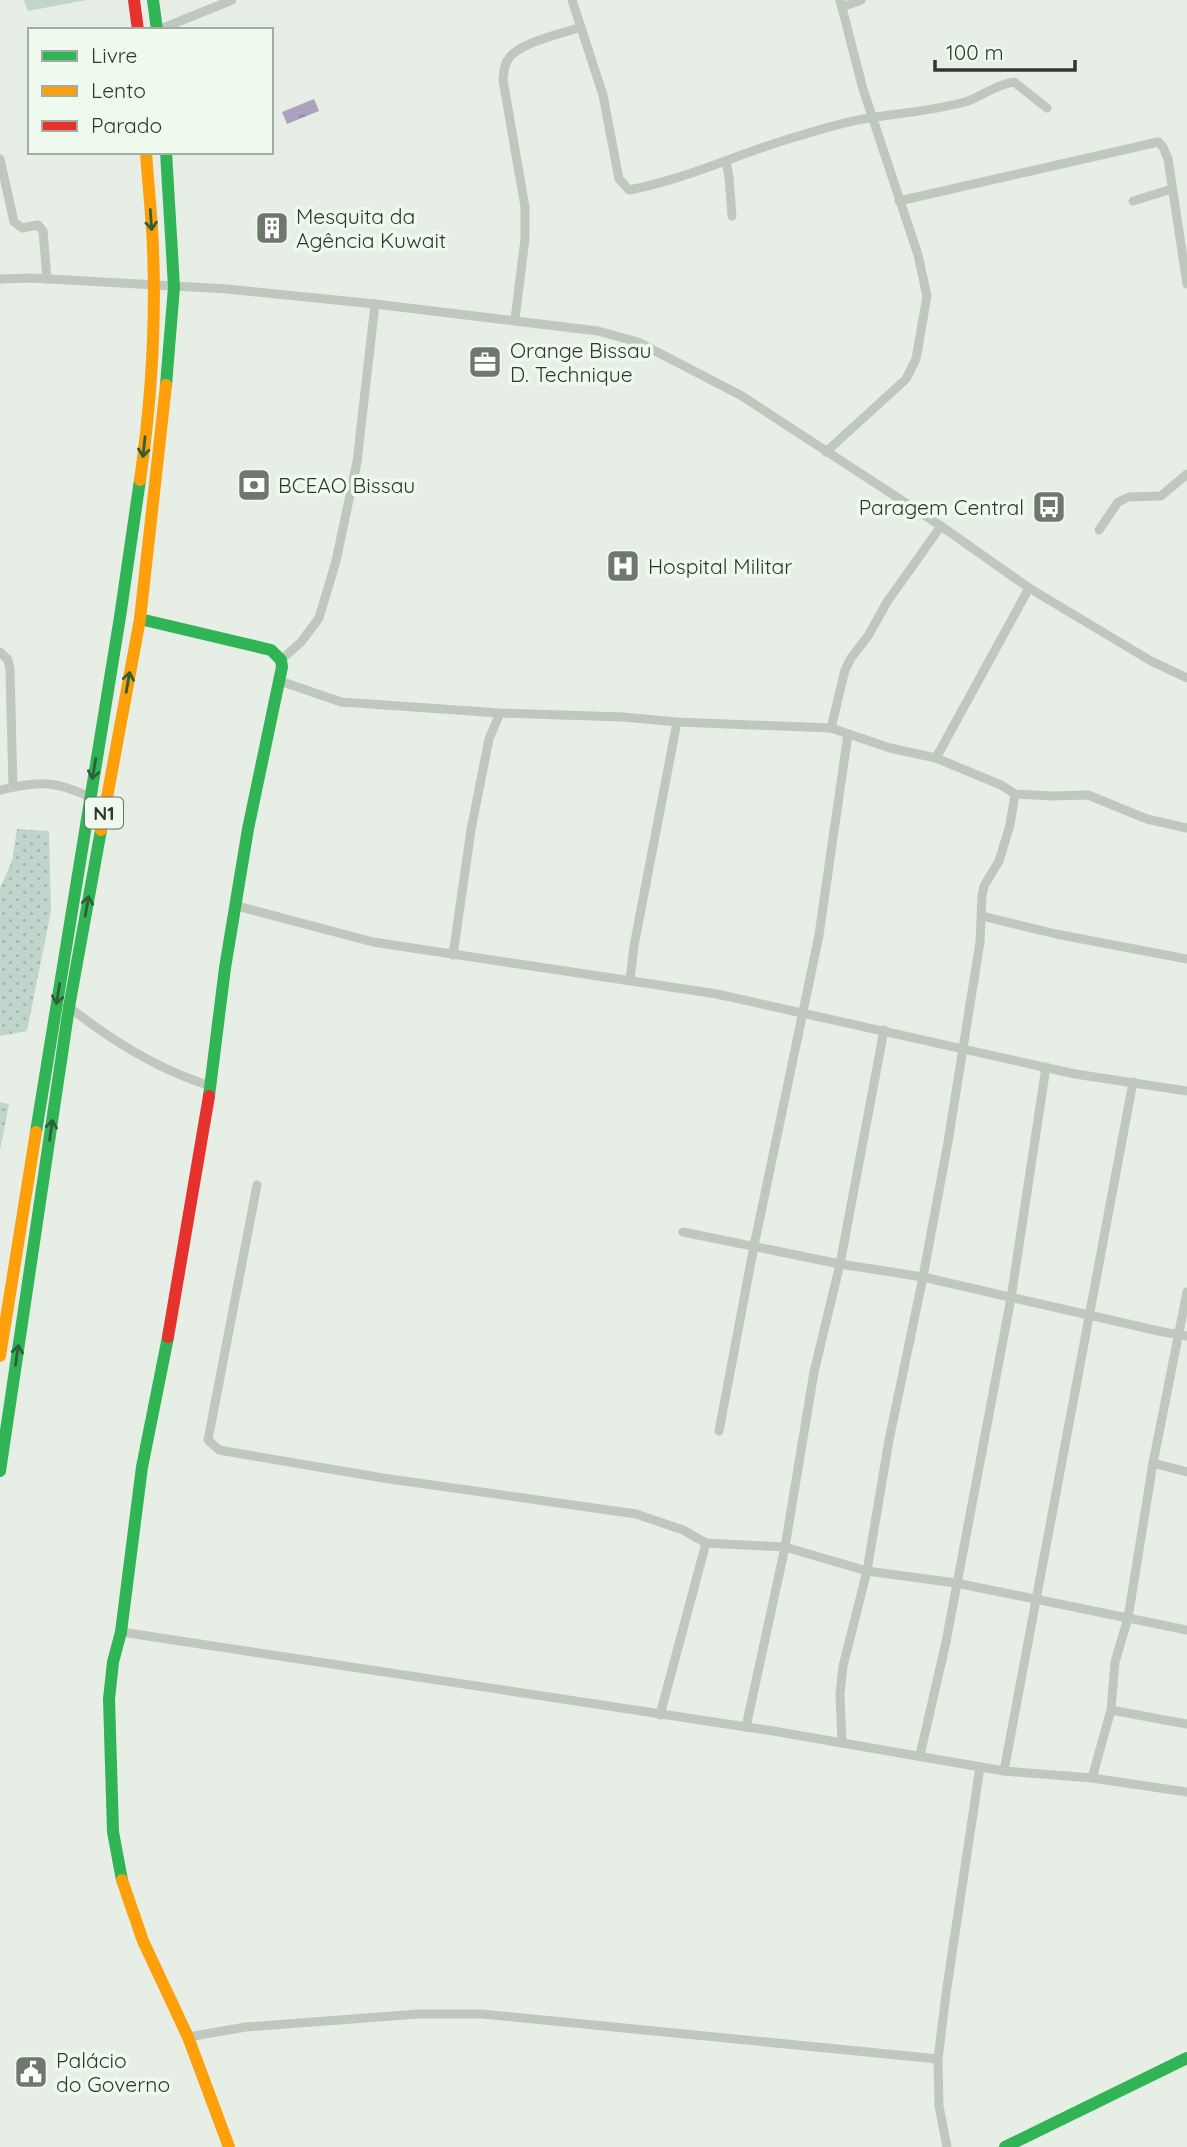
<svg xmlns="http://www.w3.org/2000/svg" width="1187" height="2147" font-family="Quicksand,sans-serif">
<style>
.grass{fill:url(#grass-dots)}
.park{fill:#c0d5cc}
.water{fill:url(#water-ripples)}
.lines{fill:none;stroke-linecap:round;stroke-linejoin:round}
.street{stroke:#bfc8bd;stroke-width:9}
.fast{stroke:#30b455;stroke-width:12}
.slow{stroke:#ff9f0a;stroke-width:12}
.jam{stroke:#e5322d;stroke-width:12}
.oneway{stroke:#2f5e38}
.labels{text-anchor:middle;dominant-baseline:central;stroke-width:7;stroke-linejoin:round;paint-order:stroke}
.shield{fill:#eefaed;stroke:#687365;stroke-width:2}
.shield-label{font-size:19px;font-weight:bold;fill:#2f392b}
.poi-label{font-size:21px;fill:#2f392b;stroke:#eefaed;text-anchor:start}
</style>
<defs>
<pattern id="grass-dots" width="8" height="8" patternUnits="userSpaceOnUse" patternTransform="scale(1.75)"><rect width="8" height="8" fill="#c0d5cc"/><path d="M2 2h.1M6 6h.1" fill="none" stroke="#a5b8af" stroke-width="1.8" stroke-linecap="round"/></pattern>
<pattern id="water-ripples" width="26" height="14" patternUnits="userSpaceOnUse" patternTransform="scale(1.75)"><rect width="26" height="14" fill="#ada2be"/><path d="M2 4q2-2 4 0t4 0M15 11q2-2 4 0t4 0" fill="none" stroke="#8d859b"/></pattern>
</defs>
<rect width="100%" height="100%" fill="#e6eee5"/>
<g class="grass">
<path d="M17 829 49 831 51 911 27 1031 0 1036V888L12 861Z"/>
<path d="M0 1102 9 1104 0 1150Z"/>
</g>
<path class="park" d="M24 0H86L28 11Z"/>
<path class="water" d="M314 99 319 111 287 124 282 112Z"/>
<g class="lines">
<g class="street">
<path d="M572 0 603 95 619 179 629 190C688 179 744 151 802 135 825 128 851 120 875 117 905 113 935 110 965 102 982 97 996 84 1014 82L1047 108"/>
<path d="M842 7 861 0"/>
<path d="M158 30 232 0"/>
<path d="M0 159 14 222 22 228 38 225 43 231 47 279"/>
<path d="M726 161 729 177 732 216"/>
<path d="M899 201 1158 142 1163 147 1168 159 1187 284"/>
<path d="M1133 201 1172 189"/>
<path d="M0 279 32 278 227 289 375 304 598 331 638 342 742 396 941 526 1029 588 1151 661 1187 678"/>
<path d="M515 319 525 239V207L503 80C504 72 504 64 509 58 521 42 561 34 581 27"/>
<path d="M826 452 906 379 916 359 927 296 918 255 863 89 840 0"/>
<path d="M1099 530 1118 502 1129 497 1161 496 1187 474"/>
<path d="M0 652 8 660 10 669 13 787"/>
<path d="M281 660 301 642 319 618 336 561 357 462 375 304"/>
<path d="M280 681 341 702 500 713 623 717 677 722 831 728 890 748 936 758 1001 785 1015 794 1051 796 1088 795 1147 819 1187 828"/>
<path d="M831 728 845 670 851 658 868 636 887 602 941 526"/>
<path d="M936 758 1029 588"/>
<path d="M0 790C38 781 54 780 90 797"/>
<path d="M237 906 373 942 717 994 1075 1074 1187 1091"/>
<path d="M982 916 1056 934 1187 959"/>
<path d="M453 955 471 830 489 739 500 713"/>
<path d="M630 980 634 946 677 722"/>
<path d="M69 1007C112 1041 158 1070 211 1086"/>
<path d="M257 1185 208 1440 219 1450 383 1478 636 1514 683 1530 706 1543 785 1547 867 1571 956 1583 1187 1630"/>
<path d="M683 1232 840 1264 923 1277 1163 1332 1187 1336"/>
<path d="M719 1431 754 1246 819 935 848 734"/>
<path d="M1153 1463 1187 1472"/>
<path d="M121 1632 773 1731 1004 1771 1092 1778 1187 1792"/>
<path d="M1111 1710 1187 1724"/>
<path d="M660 1715 706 1543"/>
<path d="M746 1727 785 1547 814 1372 840 1264 884 1030"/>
<path d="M842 1742 840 1694 843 1666 867 1571 889 1440 923 1277 948 1142 980 942 982 896 984 886 999 861 1010 825 1015 794"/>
<path d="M920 1755 946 1642 1011 1298 1046 1067"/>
<path d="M1004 1771 1133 1082"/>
<path d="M1092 1778 1111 1710 1115 1662 1128 1618 1153 1463 1187 1292"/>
<path d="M188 2037 246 2027 418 2014H482L938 2059 946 1994 980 1767"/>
<path d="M938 2059 939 2106 947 2147"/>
</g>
<g class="fast">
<path d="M153 0 157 30"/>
<path d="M166 385 174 287 166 152"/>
<path d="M140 619 271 650 281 660 282 667 248 829 225 968 209 1096"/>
<path d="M36 1132 120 617 140 480"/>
<path d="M0 1471 69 1007 101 830"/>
<path d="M122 1880 113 1832 109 1699 113 1662 121 1632 142 1467 168 1337"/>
<path d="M1005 2147 1187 2058"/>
</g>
<g class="slow">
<path d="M140 480C151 404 156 325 153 249 152 216 148 184 146 152"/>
<path d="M101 830 140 619 166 385"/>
<path d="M0 1356 36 1132"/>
<path d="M122 1880 143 1941 188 2037 229 2147"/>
</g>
<g class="jam">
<path d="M134 0 138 30"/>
<path d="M168 1337 209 1096"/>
</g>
</g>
<defs><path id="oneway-shaft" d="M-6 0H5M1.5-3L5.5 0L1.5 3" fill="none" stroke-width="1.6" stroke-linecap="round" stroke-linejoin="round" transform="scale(1.75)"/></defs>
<g class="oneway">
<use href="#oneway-shaft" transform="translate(151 220) rotate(86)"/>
<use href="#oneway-shaft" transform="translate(144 447) rotate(96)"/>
<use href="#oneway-shaft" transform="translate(128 682) rotate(-80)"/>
<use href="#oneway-shaft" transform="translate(94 769) rotate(100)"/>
<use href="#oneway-shaft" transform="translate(87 906) rotate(-80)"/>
<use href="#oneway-shaft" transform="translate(58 994) rotate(99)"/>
<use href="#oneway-shaft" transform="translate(51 1130) rotate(-82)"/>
<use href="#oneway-shaft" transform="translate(17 1355) rotate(-82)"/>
</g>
<defs>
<symbol id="building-square" viewBox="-11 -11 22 22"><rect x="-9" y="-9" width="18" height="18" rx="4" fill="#6f786c" stroke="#eefaed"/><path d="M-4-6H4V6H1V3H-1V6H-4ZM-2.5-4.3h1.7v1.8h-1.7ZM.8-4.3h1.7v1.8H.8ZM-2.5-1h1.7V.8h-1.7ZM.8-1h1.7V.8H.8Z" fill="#fff"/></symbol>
<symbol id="office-square" viewBox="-11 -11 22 22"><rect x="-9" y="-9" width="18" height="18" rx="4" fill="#6f786c" stroke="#eefaed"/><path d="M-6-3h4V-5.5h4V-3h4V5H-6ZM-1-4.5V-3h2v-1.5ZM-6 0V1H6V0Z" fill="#fff"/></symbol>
<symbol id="bank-square" viewBox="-11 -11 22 22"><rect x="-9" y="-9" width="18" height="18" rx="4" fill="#6f786c" stroke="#eefaed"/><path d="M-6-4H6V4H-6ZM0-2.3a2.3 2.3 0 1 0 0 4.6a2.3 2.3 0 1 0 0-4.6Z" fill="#fff"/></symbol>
<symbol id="bus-square" viewBox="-11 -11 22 22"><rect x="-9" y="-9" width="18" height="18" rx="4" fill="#6f786c" stroke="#eefaed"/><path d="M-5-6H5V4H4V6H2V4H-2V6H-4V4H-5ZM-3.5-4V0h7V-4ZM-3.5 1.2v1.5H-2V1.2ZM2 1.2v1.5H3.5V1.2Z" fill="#fff"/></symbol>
<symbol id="hospital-square" viewBox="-11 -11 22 22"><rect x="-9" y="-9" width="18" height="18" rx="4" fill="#6f786c" stroke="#eefaed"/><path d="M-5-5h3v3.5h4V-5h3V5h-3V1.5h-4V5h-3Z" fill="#fff"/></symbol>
<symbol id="civic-square" viewBox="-11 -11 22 22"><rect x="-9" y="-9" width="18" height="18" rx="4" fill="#6f786c" stroke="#eefaed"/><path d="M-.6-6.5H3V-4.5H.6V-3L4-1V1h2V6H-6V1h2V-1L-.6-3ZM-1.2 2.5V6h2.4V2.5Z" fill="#fff"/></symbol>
</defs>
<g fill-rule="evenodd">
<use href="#building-square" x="253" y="209" width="38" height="38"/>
<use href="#office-square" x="466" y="343" width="38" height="38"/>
<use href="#bank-square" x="235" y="466" width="38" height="38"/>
<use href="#bus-square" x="1030" y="488" width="38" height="38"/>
<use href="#hospital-square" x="604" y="547" width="38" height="38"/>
<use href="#civic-square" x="12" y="2053" width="38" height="38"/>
</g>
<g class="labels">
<rect class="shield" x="85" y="797.5" width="38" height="31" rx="5"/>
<g class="shield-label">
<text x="104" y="813">N1</text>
</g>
<g class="poi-label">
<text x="296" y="216">Mesquita da<tspan x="296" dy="24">Agência Kuwait</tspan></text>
<text x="510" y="350">Orange Bissau<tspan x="510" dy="24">D. Technique</tspan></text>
<text x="278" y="485">BCEAO Bissau</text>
<text x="1024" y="507" text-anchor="end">Paragem Central</text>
<text x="648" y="566">Hospital Militar</text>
<text x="56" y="2060">Palácio<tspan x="56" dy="24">do Governo</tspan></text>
</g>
</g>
<rect x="28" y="28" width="245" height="126" fill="#eefaed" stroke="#a2ad9f" stroke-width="2"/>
<rect x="42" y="51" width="35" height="10" fill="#30b455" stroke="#a2ad9f" stroke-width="2"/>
<text x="91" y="63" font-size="21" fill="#2f392b">Livre</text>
<rect x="42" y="86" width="35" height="10" fill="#ff9f0a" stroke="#a2ad9f" stroke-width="2"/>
<text x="91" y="98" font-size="21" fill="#2f392b">Lento</text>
<rect x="42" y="121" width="35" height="10" fill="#e5322d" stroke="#a2ad9f" stroke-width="2"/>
<text x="91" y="133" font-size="21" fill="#2f392b">Parado</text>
<path d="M935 60v10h140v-10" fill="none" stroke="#2f392b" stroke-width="3.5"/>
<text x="946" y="60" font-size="21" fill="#2f392b" stroke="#eefaed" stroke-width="5" paint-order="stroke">100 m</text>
</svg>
